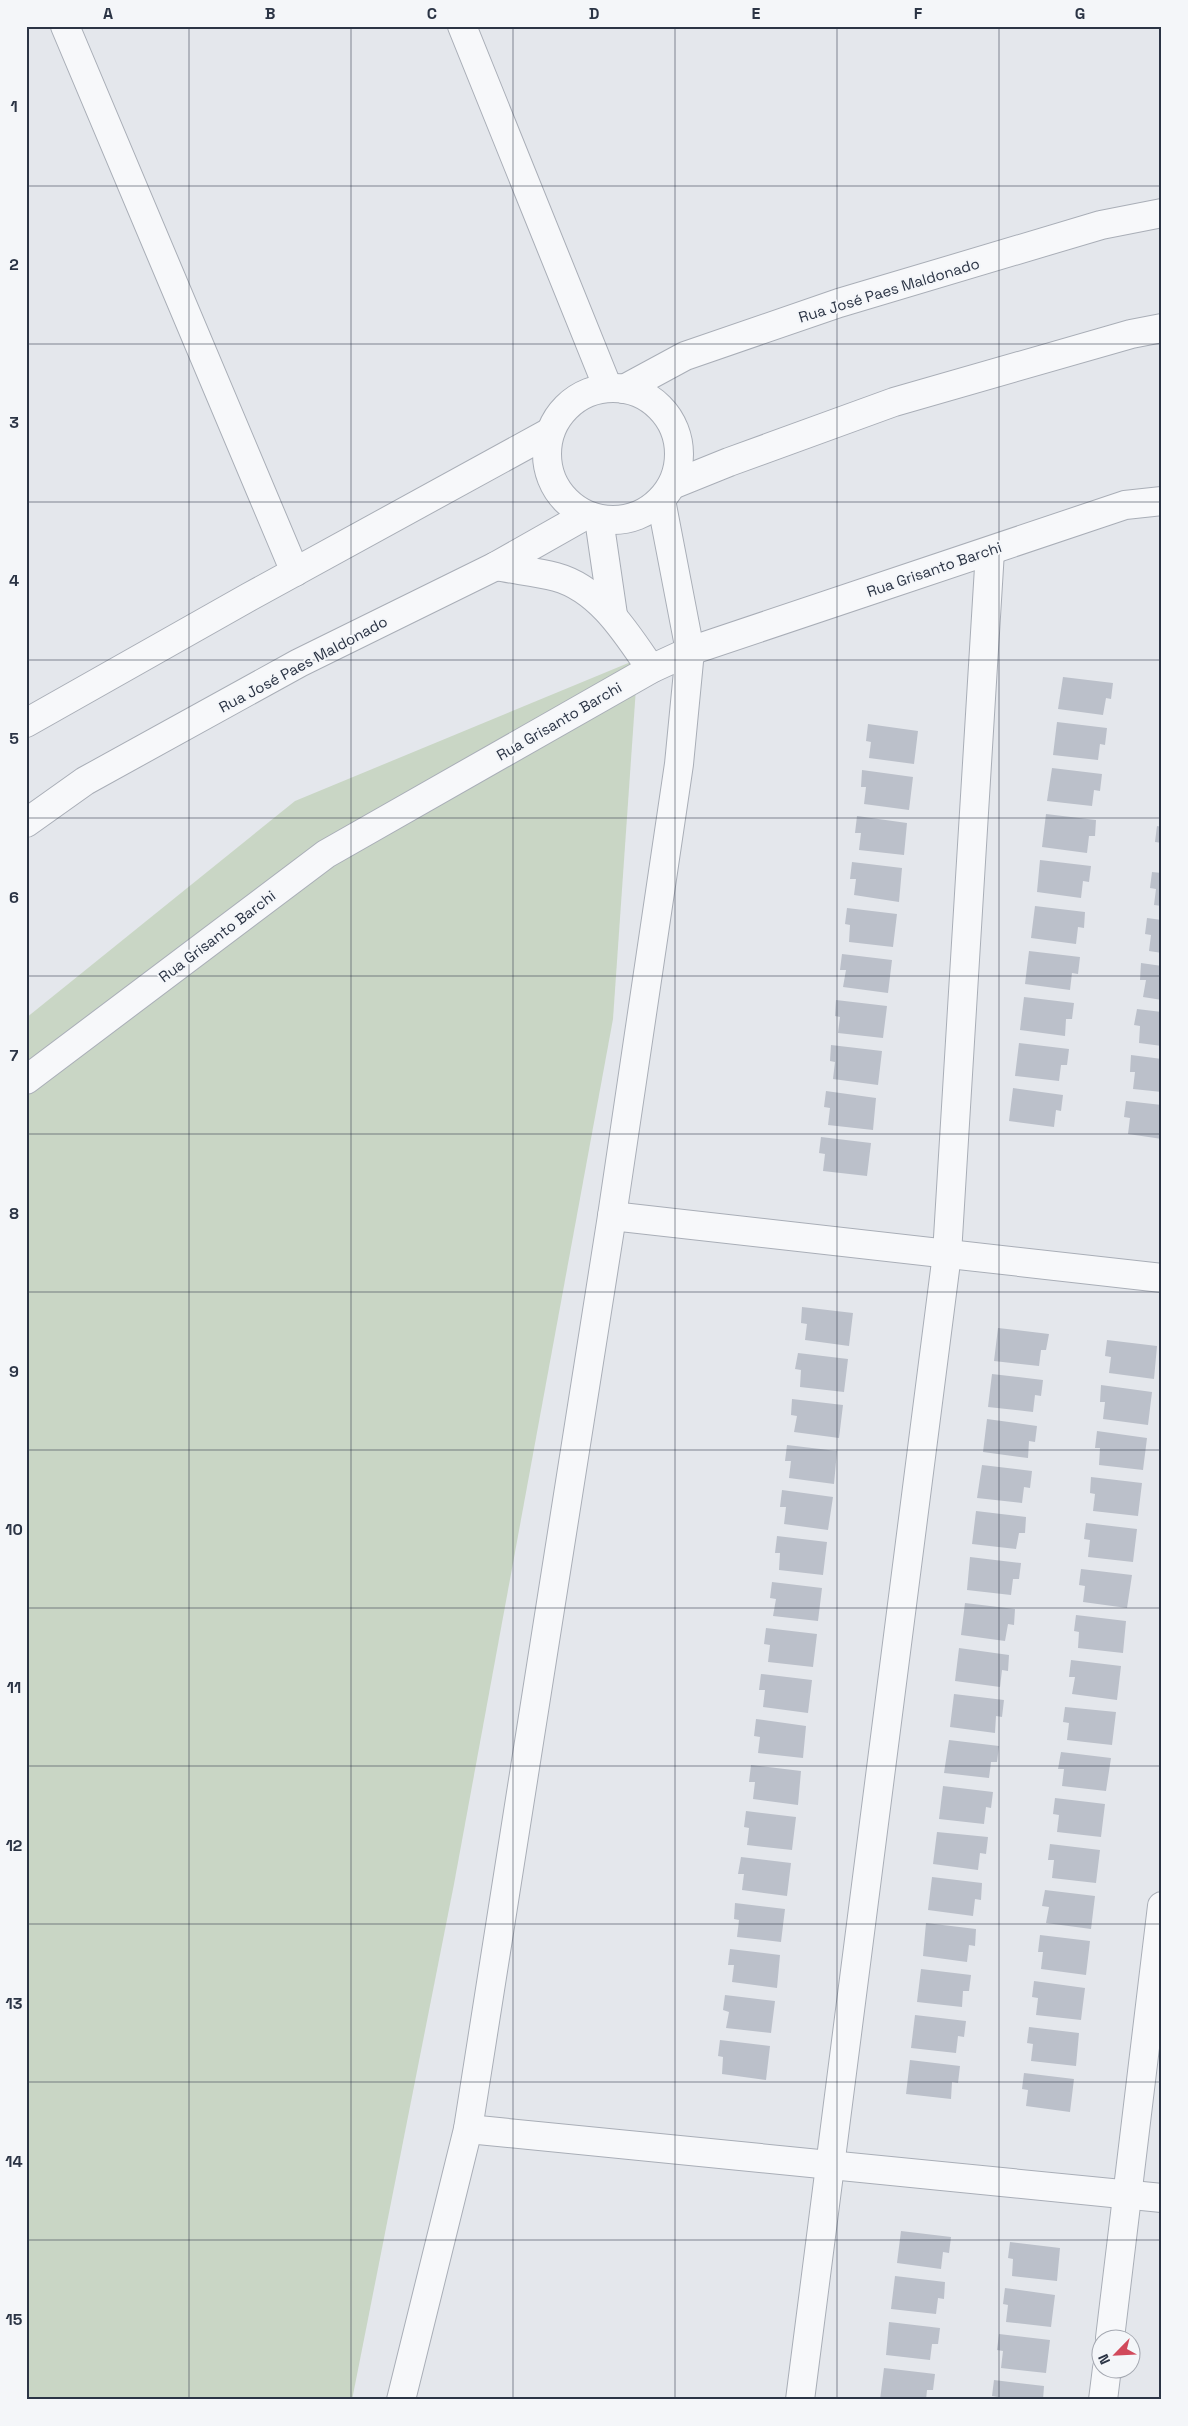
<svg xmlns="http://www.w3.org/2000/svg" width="1188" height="2426" font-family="'Space Grotesk',sans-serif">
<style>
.green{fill:#c9d6c5}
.building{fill:#bbc0ca}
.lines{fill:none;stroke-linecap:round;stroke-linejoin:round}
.street-casing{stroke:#a9aeb7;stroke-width:30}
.street{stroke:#f7f8fa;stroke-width:28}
.grid{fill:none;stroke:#2b3445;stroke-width:1;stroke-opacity:0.55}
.labels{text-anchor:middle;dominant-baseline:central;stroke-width:4;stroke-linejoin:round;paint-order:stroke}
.street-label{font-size:15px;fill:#2b3445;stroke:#f4f6f9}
.neatline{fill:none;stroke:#2b3445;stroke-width:2}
.grid-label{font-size:16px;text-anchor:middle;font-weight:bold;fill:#2b3445}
</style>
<rect width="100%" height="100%" fill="#e4e7ec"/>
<path class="green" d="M638 659 613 1019 454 1884 352 2400H26V1018L295 801Z"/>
<g class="building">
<path d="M1063 677 1113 683 1111 699 1106 698 1103 715 1058 709Z"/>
<path d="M1057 722 1107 728 1105 745 1100 744 1098 760 1053 755Z"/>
<path d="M868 724 918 731 914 764 869 758 871 742 866 741Z"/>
<path d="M1052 768 1102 774 1100 791 1094 790 1092 806 1047 801Z"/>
<path d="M862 770 913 777 909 810 864 804 866 787H861Z"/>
<path d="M1046 814 1096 820 1095 836H1089L1087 853 1042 847Z"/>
<path d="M857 816 907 823 904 855 859 850 861 833H855Z"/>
<path d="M1157 826 1162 827V843L1155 842Z"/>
<path d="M1040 860 1091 866 1089 882 1083 881 1081 898 1037 892Z"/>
<path d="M852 862 902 868 899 902 854 895 856 879H850Z"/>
<path d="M1152 872 1162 873V906L1154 905 1156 889 1150 888Z"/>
<path d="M1035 906 1085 912 1084 928 1078 927 1076 944 1031 938Z"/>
<path d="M847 908 897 914 893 947 849 942 850 925 845 924Z"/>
<path d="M1147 918 1162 920V953L1149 951 1151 935 1145 934Z"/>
<path d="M1029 951 1080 957 1078 974 1072 973 1070 990 1025 984Z"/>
<path d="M842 954 892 960 888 993 843 987 846 970H840Z"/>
<path d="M1141 963 1162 966V1000L1143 997 1146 980H1140Z"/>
<path d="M1024 997 1074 1003 1072 1019H1066L1065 1036 1020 1030Z"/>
<path d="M836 1000 887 1006 883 1038 838 1033 840 1017 835 1016Z"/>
<path d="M1137 1009 1162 1012V1046L1139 1043 1140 1026 1134 1025Z"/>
<path d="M1019 1043 1069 1049 1067 1065H1061L1059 1081 1015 1076Z"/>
<path d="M831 1045 882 1051 878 1085 833 1079 835 1062 830 1061Z"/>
<path d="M1131 1055 1162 1059V1092L1133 1089 1135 1072H1130Z"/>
<path d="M1013 1088 1063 1095 1061 1111 1056 1110 1054 1127 1009 1121Z"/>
<path d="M826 1091 876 1098 873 1130 828 1125 830 1108 824 1107Z"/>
<path d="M1126 1101 1162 1105V1139L1128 1134 1130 1118 1124 1117Z"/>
<path d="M821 1137 871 1143 867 1176 823 1171 825 1154 819 1153Z"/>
<path d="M802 1307 853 1313 849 1346 805 1340 807 1324 801 1323Z"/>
<path d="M998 1328 1049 1334 1046 1350H1041L1039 1366 994 1361Z"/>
<path d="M1107 1340 1157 1346 1154 1379 1109 1373 1111 1357 1105 1356Z"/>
<path d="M798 1353 848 1359 844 1392 800 1387 801 1370 795 1369Z"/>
<path d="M992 1374 1043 1380 1041 1396 1035 1395 1033 1412 988 1407Z"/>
<path d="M1101 1385 1152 1392 1148 1425 1103 1419 1105 1402H1100Z"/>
<path d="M792 1399 843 1405 839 1438 794 1432 797 1416 791 1415Z"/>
<path d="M987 1419 1037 1426 1035 1442 1029 1441 1028 1458 983 1452Z"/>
<path d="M1097 1431 1147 1438 1143 1470 1099 1465 1100 1448H1095Z"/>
<path d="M787 1445 837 1451 834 1484 789 1478 791 1461H785Z"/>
<path d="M982 1465 1032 1471 1030 1488 1024 1487 1022 1503 977 1498Z"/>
<path d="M1091 1477 1142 1483 1138 1516 1093 1511 1095 1494 1090 1493Z"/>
<path d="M782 1490 833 1497 828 1530 784 1524 786 1507H780Z"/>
<path d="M976 1511 1026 1517 1025 1533H1019L1016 1549 972 1544Z"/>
<path d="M1086 1523 1137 1529 1133 1562 1088 1557 1090 1540 1084 1539Z"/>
<path d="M777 1536 827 1542 823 1575 779 1570 780 1553H775Z"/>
<path d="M970 1557 1021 1563 1019 1579H1013L1011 1595 967 1590Z"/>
<path d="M1081 1569 1132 1575 1127 1608 1083 1602 1085 1586 1079 1585Z"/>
<path d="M772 1582 822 1588 818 1621 773 1616 776 1599 770 1598Z"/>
<path d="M965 1603 1015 1609 1014 1625 1008 1624 1005 1641 961 1635Z"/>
<path d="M1076 1615 1126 1621 1123 1653 1078 1648 1079 1632 1074 1631Z"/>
<path d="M766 1628 817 1634 813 1667 768 1662 770 1645 764 1644Z"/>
<path d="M959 1648 1009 1655 1008 1671 1002 1670 1000 1687 955 1681Z"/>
<path d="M1071 1660 1121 1666 1117 1700 1072 1694 1075 1677H1069Z"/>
<path d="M761 1674 812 1680 808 1713 763 1707 765 1690H759Z"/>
<path d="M954 1694 1004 1700 1002 1717 996 1716 995 1733 950 1727Z"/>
<path d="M1065 1707 1116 1712 1112 1745 1067 1740 1069 1723 1063 1722Z"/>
<path d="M756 1719 806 1726 803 1758 758 1753 760 1737 754 1736Z"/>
<path d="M949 1740 999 1746 997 1762H991L989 1778 944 1773Z"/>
<path d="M1061 1752 1111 1758 1106 1791 1062 1786 1064 1769H1058Z"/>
<path d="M751 1765 801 1771 798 1805 753 1799 755 1782H749Z"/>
<path d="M943 1786 993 1792 991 1808 986 1807 984 1824 939 1819Z"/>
<path d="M1055 1798 1105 1804 1101 1837 1057 1832 1059 1815 1053 1814Z"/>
<path d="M746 1811 796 1817 792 1850 747 1845 749 1828 744 1827Z"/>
<path d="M937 1832 988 1837 986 1854 980 1853 978 1870 933 1864Z"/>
<path d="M1050 1844 1100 1850 1096 1883 1052 1878 1054 1860H1048Z"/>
<path d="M741 1857 791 1863 787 1896 742 1890 744 1874H738Z"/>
<path d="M932 1877 982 1883 981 1900 975 1899 973 1916 928 1910Z"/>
<path d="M1045 1890 1095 1896 1091 1929 1046 1923 1049 1907 1042 1906Z"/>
<path d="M735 1903 785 1909 781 1942 737 1937 739 1920 734 1919Z"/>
<path d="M926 1923 976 1929 975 1946 969 1945 967 1962 923 1956Z"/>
<path d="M1040 1935 1090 1941 1086 1975 1041 1969 1043 1952H1038Z"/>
<path d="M730 1949 780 1955 777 1988 732 1982 734 1965H728Z"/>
<path d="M921 1969 971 1975 969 1991H963L962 2007 917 2002Z"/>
<path d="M1034 1981 1085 1988 1081 2020 1036 2015 1038 1998 1032 1997Z"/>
<path d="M725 1995 775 2001 771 2033 726 2028 729 2012 723 2010Z"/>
<path d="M915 2015 966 2021 964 2037 958 2036 956 2053 911 2048Z"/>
<path d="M1029 2027 1079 2033 1076 2066 1031 2061 1033 2044 1027 2043Z"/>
<path d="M720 2040 770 2046 766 2080 722 2074 723 2057 718 2056Z"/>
<path d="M910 2060 960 2066 958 2083 952 2082 951 2099 906 2094Z"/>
<path d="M1024 2073 1074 2079 1070 2112 1026 2106 1028 2090 1022 2089Z"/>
<path d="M901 2231 951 2237 949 2253 943 2252 941 2269 897 2263Z"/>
<path d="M1010 2242 1060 2248 1057 2281 1012 2276 1013 2259 1008 2258Z"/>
<path d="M895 2276 945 2282 944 2299 938 2298 936 2314 891 2309Z"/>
<path d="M1005 2288 1055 2295 1051 2327 1006 2322 1008 2305 1003 2304Z"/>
<path d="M889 2322 940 2328 938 2344H932L930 2360 886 2355Z"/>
<path d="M999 2334 1050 2340 1046 2373 1001 2368 1003 2351 997 2350Z"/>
<path d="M884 2368 935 2374 933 2390H927L926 2400H880Z"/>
<path d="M994 2380 1044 2386 1043 2400H997L998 2397 992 2396Z"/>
</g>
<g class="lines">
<defs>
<g id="street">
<path d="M65 26 295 572"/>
<path d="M462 26 608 388"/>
<circle cx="613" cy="454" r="66"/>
<path d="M624 389 685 356 839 303 1101 225 1162 213"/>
<path d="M672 485 729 462 894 402 1131 334 1162 328"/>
<path d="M599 519 613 615"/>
<path d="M496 566C516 570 537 572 556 577 600 589 627 634 651 669"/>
<path d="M26 723 249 597 550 432"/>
<path d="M26 823 85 781 299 663 496 566 586 515"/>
<path d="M26 1080 326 854 651 669 690 651 1125 505 1162 501"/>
<path d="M612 1216 1162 1278"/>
<path d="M468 2129 1162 2198"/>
<path d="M1110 2338 1162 1906"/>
<path d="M401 2400 468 2129 612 1216 679 764 690 651 661 500"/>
<path d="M800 2400 947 1254 990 551"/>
<path d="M1103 2400 1107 2368"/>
</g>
</defs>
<use href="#street" class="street-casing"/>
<use href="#street" class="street"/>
</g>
<path class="grid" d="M189 26V2400M351 26V2400M513 26V2400M675 26V2400M837 26V2400M999 26V2400M26 186H1162M26 344H1162M26 502H1162M26 660H1162M26 818H1162M26 976H1162M26 1134H1162M26 1292H1162M26 1450H1162M26 1608H1162M26 1766H1162M26 1924H1162M26 2082H1162M26 2240H1162"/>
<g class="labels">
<g class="street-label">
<text transform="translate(889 290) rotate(-17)">Rua José Paes Maldonado</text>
<text transform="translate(934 569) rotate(-19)">Rua Grisanto Barchi</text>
<text transform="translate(303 664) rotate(-28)">Rua José Paes Maldonado</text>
<text transform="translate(559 721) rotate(-30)">Rua Grisanto Barchi</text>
<text transform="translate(217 936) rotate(-37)">Rua Grisanto Barchi</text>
</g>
</g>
<rect width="1188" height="2426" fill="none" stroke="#f4f6f9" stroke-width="55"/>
<g transform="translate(1116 2354) rotate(246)"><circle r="24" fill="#f4f6f9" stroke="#a4a8b1"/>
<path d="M0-4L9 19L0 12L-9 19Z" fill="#d1495b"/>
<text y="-8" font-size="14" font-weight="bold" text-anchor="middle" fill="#2b3445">N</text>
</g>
<rect x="28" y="28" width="1132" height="2370" class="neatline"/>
<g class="grid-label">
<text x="108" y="19">A</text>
<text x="270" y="19">B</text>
<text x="432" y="19">C</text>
<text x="594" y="19">D</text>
<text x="756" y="19">E</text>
<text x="918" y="19">F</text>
<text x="1080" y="19">G</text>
<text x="14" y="112">1</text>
<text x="14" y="270">2</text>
<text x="14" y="428">3</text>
<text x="14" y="586">4</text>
<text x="14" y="744">5</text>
<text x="14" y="903">6</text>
<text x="14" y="1061">7</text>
<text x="14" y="1219">8</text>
<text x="14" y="1377">9</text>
<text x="14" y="1535">10</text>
<text x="14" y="1693">11</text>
<text x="14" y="1851">12</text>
<text x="14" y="2009">13</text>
<text x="14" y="2167">14</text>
<text x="14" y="2325">15</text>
</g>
</svg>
